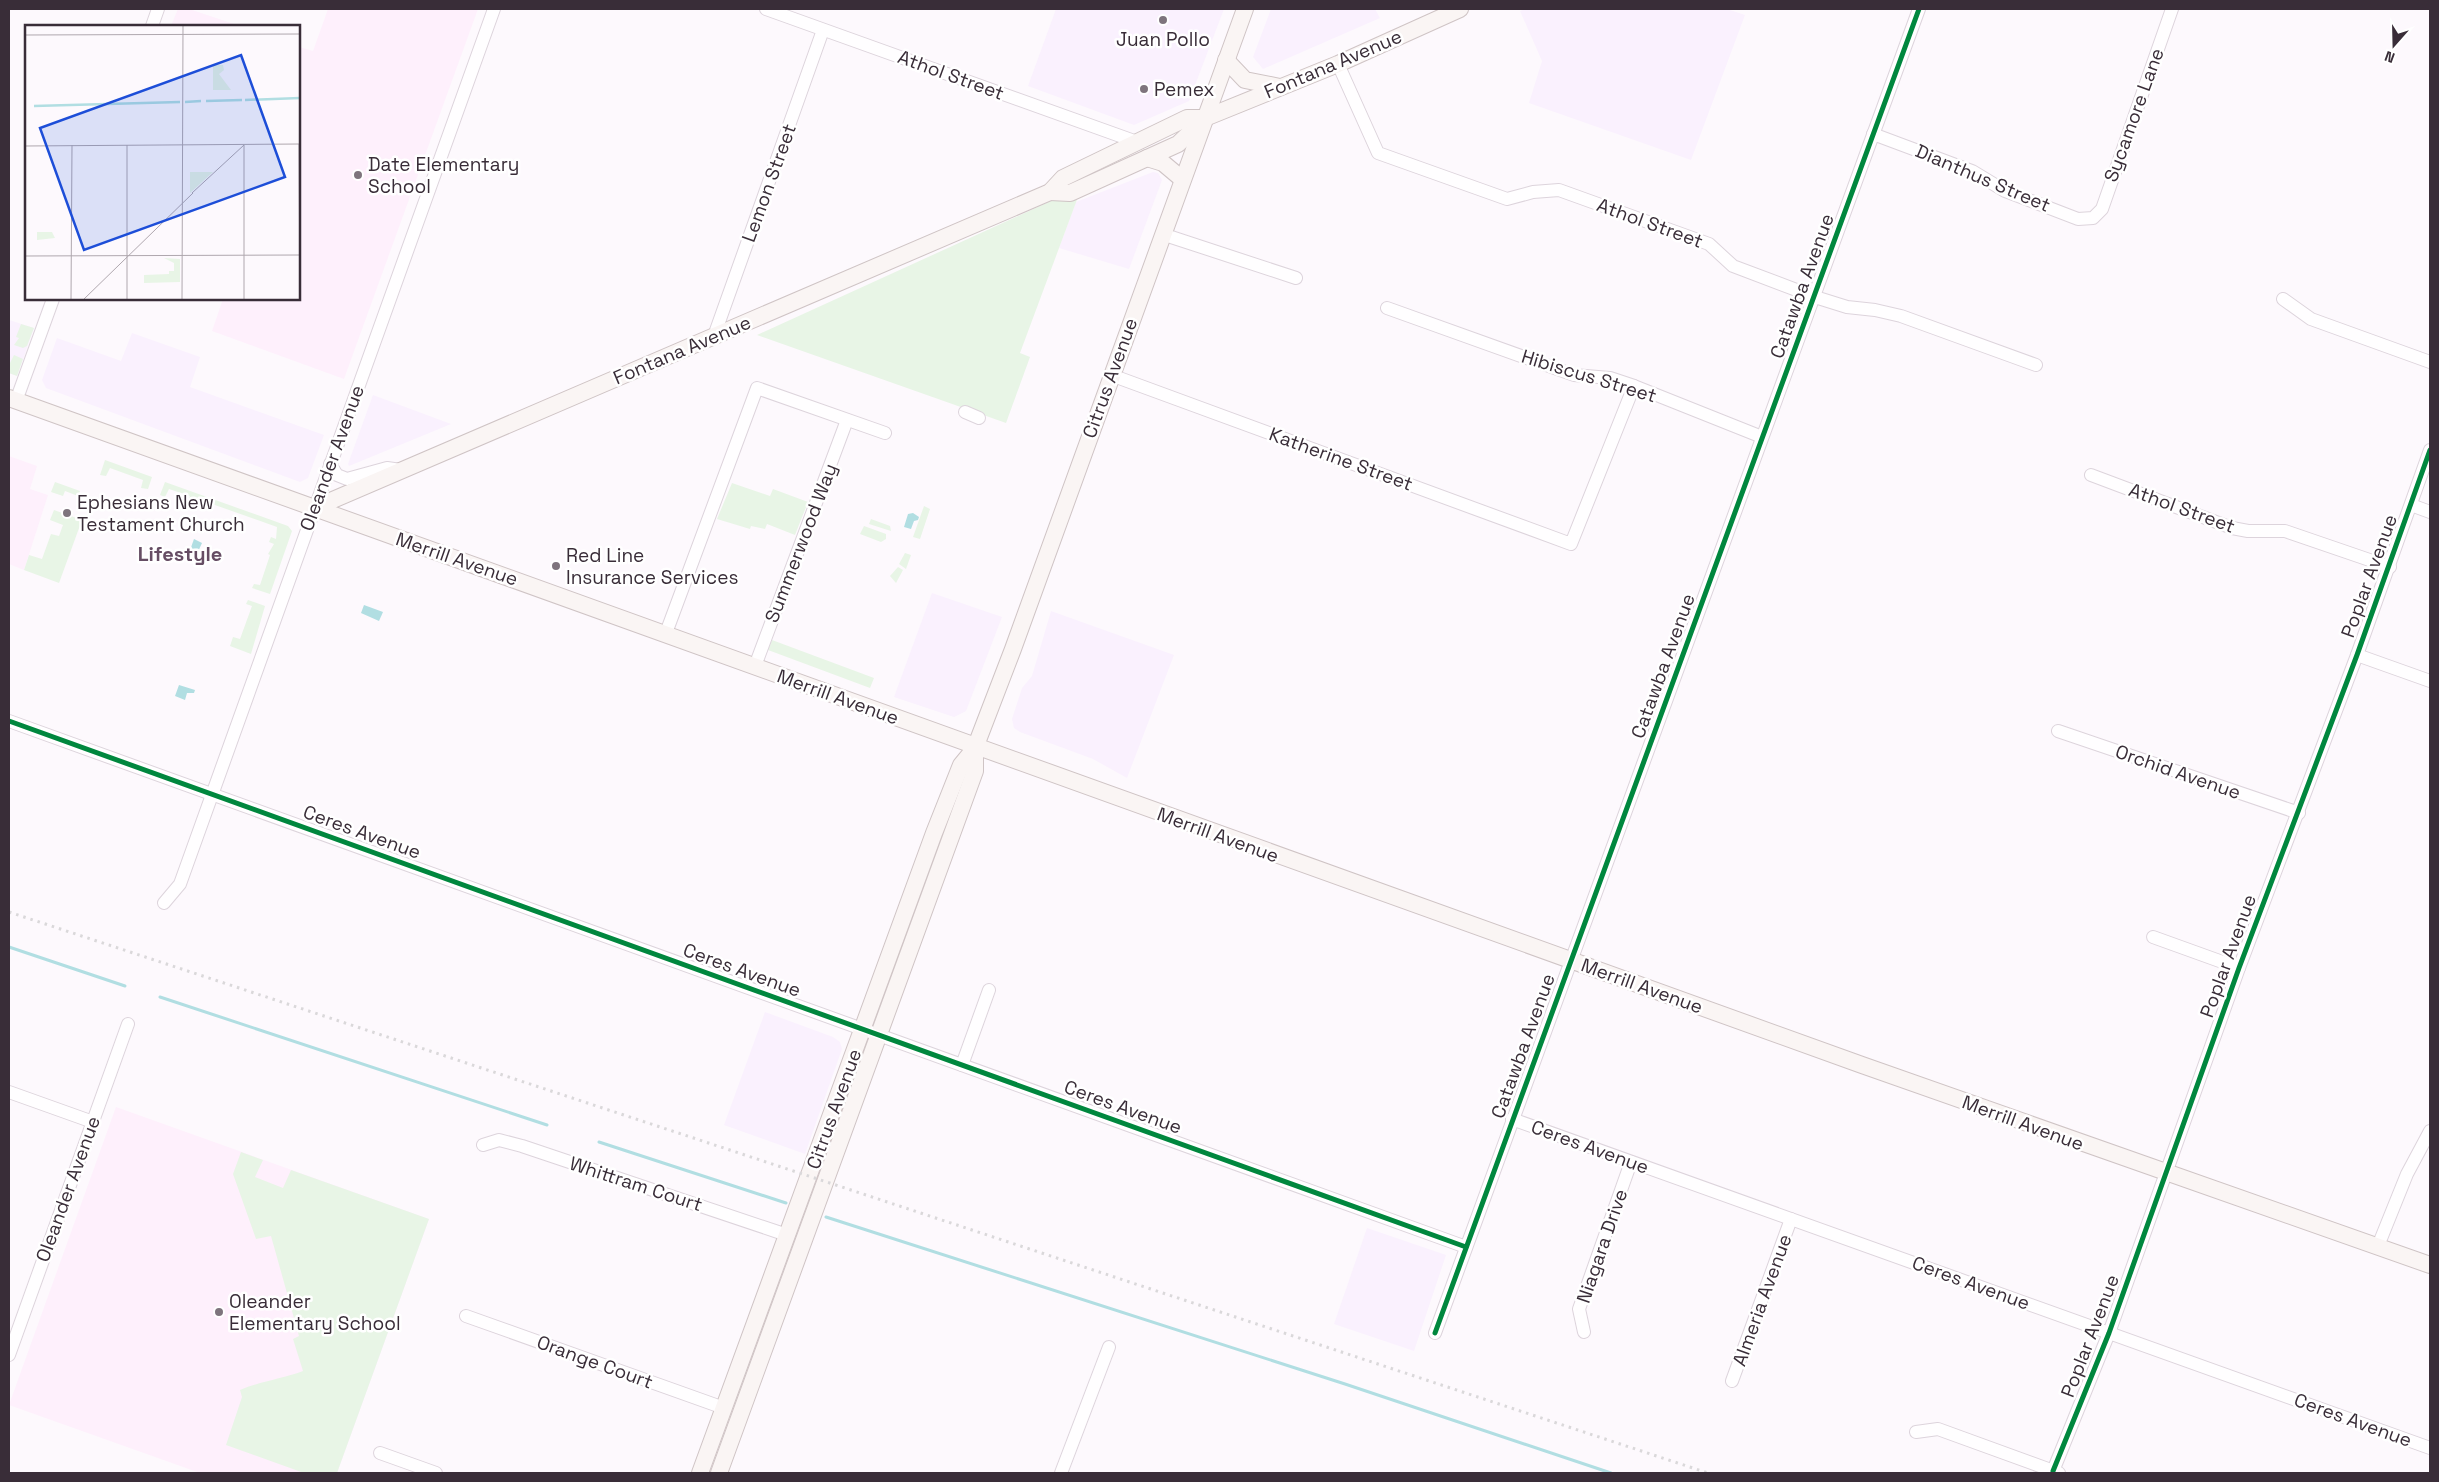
<svg xmlns="http://www.w3.org/2000/svg" width="2439" height="1482" font-family="'Space Grotesk',sans-serif">
<style>
.commercial{fill:#faf1fe}
.built{fill:#fef0fc}
.green{fill:#e8f5e6}
.water{fill:#b1dee2}
.lines{fill:none;stroke-linecap:round;stroke-linejoin:round}
.stream{stroke:#b1dee2;stroke-width:3}
.minor-casing{stroke:#ddd4dc;stroke-width:14}
.major-casing{stroke:#cfc4c5;stroke-width:18}
.minor{stroke:#fffeff;stroke-width:12}
.major{stroke:#faf5f4;stroke-width:16}
.rail{stroke:#dad8da;stroke-width:3;stroke-dasharray:2.5 5;stroke-linecap:butt}
.cycleway-casing{stroke:#fff;stroke-width:8}
.cycleway{stroke:#00873e;stroke-width:5}
.poi-dot{fill:#7e747d;stroke:#fff;stroke-width:2}
.labels{text-anchor:middle;dominant-baseline:central;stroke-width:5;stroke-linejoin:round;paint-order:stroke}
.poi-label{font-size:19px;fill:#392d38;stroke:#fff;text-anchor:start}
.street-label{font-size:19px;fill:#392d38;stroke:#fff}
.neighbourhood-label{font-size:20px;font-weight:bold;fill:#664d64;stroke:#fff}
.inset-river{fill:none;stroke:#b1dee2;stroke-width:2.5}
.inset-road{fill:none;stroke:#afa7ae;stroke-width:1}
.view{fill:#1d4ed8;fill-opacity:0.15;stroke:#1d4ed8;stroke-width:2.5}
.inset-edge{fill:none;stroke:#392d38;stroke-width:2.5}
</style>
<rect width="100%" height="100%" fill="#fdf9fd"/>
<g class="commercial">
<path d="M1056 9H1224L1189 101 1134 125 1028 86Z"/>
<path d="M1271 9H1375L1380 18 1263 69 1253 57Z"/>
<path d="M1526 9H1727L1745 15 1691 160 1529 103 1542 61 1520 11Z"/>
<path d="M1153 172 1158 173 1162 180 1129 269 1059 248 1076 202Z"/>
<path d="M9 320 34 328 17 376 9 373Z"/>
<path d="M132 333 200 357 190 387 324 435 308 478 300 482 46 388 42 380 57 338 121 361Z"/>
<path d="M373 395 451 424 349 466 348 464Z"/>
<path d="M932 593 1002 617 966 711 954 717 894 697Z"/>
<path d="M1051 611 1174 655 1127 778 1093 759 1020 732 1014 728 1012 719 1022 688 1032 676Z"/>
<path d="M765 1012 833 1037 840 1042 842 1049 805 1154 724 1125Z"/>
<path d="M1367 1228 1446 1255 1414 1351 1334 1324Z"/>
</g>
<g class="built">
<path d="M178 9H189L240 26H171Z"/>
<path d="M328 9H478L344 379 212 331 223 299H299V47L313 51Z"/>
<path d="M9 456 37 466 30 489 48 495 24 570 9 564Z"/>
<path d="M116 1107 429 1219 337 1473H200L9 1405Z"/>
</g>
<g class="green">
<path d="M1062 196 1078 197 1020 353 1030 357 1006 423 757 335Z"/>
<path d="M21 324 34 328 27 346 23 348 14 345 19 338 16 337Z"/>
<path d="M14 355 23 359 17 376 9 373V365Z"/>
<path d="M105 460 152 477 148 489 141 488 143 480 110 468 106 476 100 475Z"/>
<path d="M55 482 80 491 78 496 65 491 63 496 51 492Z"/>
<path d="M165 482 288 526 292 531 270 594 252 588 254 584 260 585 270 555 268 554 274 544 269 542 271 537 276 539 277 527 198 499 193 506 187 503 190 496 169 489 165 497 160 495Z"/>
<path d="M732 483 770 496 773 489 808 502 795 535 767 524 765 529 751 526 750 529 717 519Z"/>
<path d="M924 506 930 509 920 539 913 537Z"/>
<path d="M54 510 82 520 59 583 24 570 29 555 42 559 51 534 59 536 63 525 50 520Z"/>
<path d="M871 519 890 526 891 531 869 524Z"/>
<path d="M864 526 886 534V539L881 542 860 534Z"/>
<path d="M905 553 911 555 906 569 899 564Z"/>
<path d="M898 567 903 570 896 583 890 576Z"/>
<path d="M248 600 265 606 251 654 230 646 233 637 240 639 252 606 246 604Z"/>
<path d="M772 640 874 678 870 688 768 650Z"/>
<path d="M241 1152 263 1160 255 1177 283 1188 291 1170 429 1219 337 1473H304L226 1445 242 1397 240 1390C261 1381 282 1379 303 1371L293 1339 299 1336 271 1236 256 1239 233 1174Z"/>
</g>
<g class="water">
<path d="M913 513 919 517 918 520 914 521 911 529 904 527 908 514Z"/>
<path d="M194 539 202 543 196 556 189 553Z"/>
<path d="M364 605 383 612 379 621 361 613Z"/>
<path d="M179 685 195 690 194 693H187L185 700 175 696Z"/>
</g>
<g class="lines">
<g class="stream">
<path d="M9 947 125 986"/>
<path d="M160 997 547 1125"/>
<path d="M599 1142 786 1203"/>
<path d="M826 1217 1345 1384 1611 1473"/>
</g>
<defs>
<g id="minor">
<path d="M766 9 1137 142"/>
<path d="M152 26 158 9"/>
<path d="M1338 64 1378 153 1507 199 1533 192 1559 190 1709 244 1733 266 1815 297 1847 307 1875 310 1901 316 2036 365"/>
<path d="M1873 134 1972 171 2005 191 2078 219 2093 218 2102 209 2172 9"/>
<path d="M1162 234 1296 278"/>
<path d="M2283 299 2311 319 2430 362"/>
<path d="M1387 308 1574 375 1610 378 1634 386 1762 437"/>
<path d="M714 336 823 30"/>
<path d="M1111 375 1571 544 1634 386"/>
<path d="M16 401 53 299"/>
<path d="M965 412 979 418"/>
<path d="M330 464 337 475 347 479 387 468 401 470"/>
<path d="M2091 475 2232 528 2248 531H2285L2390 567"/>
<path d="M2411 505 2430 512"/>
<path d="M666 633 757 388 885 433"/>
<path d="M2357 655 2430 681"/>
<path d="M755 666 847 420"/>
<path d="M9 721 1466 1247"/>
<path d="M2058 731 2299 813"/>
<path d="M164 903 180 884 494 9"/>
<path d="M2153 937 2239 968"/>
<path d="M962 1065 989 990"/>
<path d="M9 1092 93 1122"/>
<path d="M1512 1119 2430 1448"/>
<path d="M483 1145 499 1140 522 1146 787 1235"/>
<path d="M2378 1246 2407 1174 2430 1131"/>
<path d="M466 1316 724 1408"/>
<path d="M1584 1332 1579 1309 1631 1162"/>
<path d="M1435 1333 1919 9"/>
<path d="M9 1355 128 1024"/>
<path d="M1732 1381 1791 1219"/>
<path d="M1916 1432 1938 1429 2059 1473"/>
<path d="M380 1453 436 1473"/>
<path d="M2053 1471 2109 1333 2239 968 2357 655 2430 450"/>
<path d="M1061 1473 1109 1347"/>
</g>
<g id="major">
<path d="M1226 60 1245 80 1280 87"/>
<path d="M1147 158 1163 163 1182 179"/>
<path d="M1050 192 1070 193 1178 144 1201 122"/>
<path d="M9 398 1862 1065 2430 1265"/>
<path d="M314 508 1050 192 1063 178 1187 118H1205L1338 64 1460 9"/>
<path d="M700 1473 934 833 961 765 975 748 1013 649 1245 9"/>
<path d="M719 1473 975 771V748"/>
</g>
</defs>
<use href="#minor" class="minor-casing"/>
<use href="#major" class="major-casing"/>
<use href="#minor" class="minor"/>
<use href="#major" class="major"/>
<path class="rail" d="M9 912 1708 1473"/>
<defs>
<g id="cycleway">
<path d="M9 721 1466 1247"/>
<path d="M1435 1333 1919 9"/>
<path d="M2053 1471 2109 1333 2239 968 2357 655 2430 450"/>
</g>
</defs>
<use href="#cycleway" class="cycleway-casing"/>
<use href="#cycleway" class="cycleway"/>
</g>
<g class="poi-dot">
<circle cx="1163" cy="20" r="5"/>
<circle cx="1144" cy="89" r="5"/>
<circle cx="358" cy="175" r="5"/>
<circle cx="67" cy="513" r="5"/>
<circle cx="556" cy="566" r="5"/>
<circle cx="219" cy="1312" r="5"/>
</g>
<g class="labels">
<g class="poi-label">
<text x="1163" y="39" text-anchor="middle">Juan Pollo</text>
<text x="1154" y="89">Pemex</text>
<text x="368" y="164">Date Elementary<tspan x="368" dy="22">School</tspan></text>
<text x="77" y="502">Ephesians New<tspan x="77" dy="22">Testament Church</tspan></text>
<text x="566" y="555">Red Line<tspan x="566" dy="22">Insurance Services</tspan></text>
<text x="229" y="1301">Oleander<tspan x="229" dy="22">Elementary School</tspan></text>
</g>
<g class="street-label">
<text transform="translate(1333 64) rotate(-23)">Fontana Avenue</text>
<text transform="translate(951 75) rotate(20)">Athol Street</text>
<text transform="translate(2134 115) rotate(-70)">Sycamore Lane</text>
<text transform="translate(1983 178) rotate(23)">Dianthus Street</text>
<text transform="translate(769 183) rotate(-70)">Lemon Street</text>
<text transform="translate(1650 223) rotate(20)">Athol Street</text>
<text transform="translate(1802 286) rotate(-70)">Catawba Avenue</text>
<text transform="translate(682 350) rotate(-23)">Fontana Avenue</text>
<text transform="translate(1589 376) rotate(17)">Hibiscus Street</text>
<text transform="translate(1110 378) rotate(-70)">Citrus Avenue</text>
<text transform="translate(332 458) rotate(-70)">Oleander Avenue</text>
<text transform="translate(1341 459) rotate(20)">Katherine Street</text>
<text transform="translate(2182 508) rotate(20)">Athol Street</text>
<text transform="translate(801 543) rotate(-69)">Summerwood Way</text>
<text transform="translate(457 559) rotate(19)">Merrill Avenue</text>
<text transform="translate(2369 576) rotate(-70)">Poplar Avenue</text>
<text transform="translate(1663 666) rotate(-70)">Catawba Avenue</text>
<text transform="translate(838 697) rotate(20)">Merrill Avenue</text>
<text transform="translate(2178 772) rotate(19)">Orchid Avenue</text>
<text transform="translate(362 832) rotate(20)">Ceres Avenue</text>
<text transform="translate(1218 835) rotate(20)">Merrill Avenue</text>
<text transform="translate(2228 956) rotate(-70)">Poplar Avenue</text>
<text transform="translate(742 970) rotate(20)">Ceres Avenue</text>
<text transform="translate(1642 986) rotate(20)">Merrill Avenue</text>
<text transform="translate(1523 1046) rotate(-70)">Catawba Avenue</text>
<text transform="translate(1123 1107) rotate(20)">Ceres Avenue</text>
<text transform="translate(834 1109) rotate(-70)">Citrus Avenue</text>
<text transform="translate(2023 1123) rotate(20)">Merrill Avenue</text>
<text transform="translate(1590 1147) rotate(20)">Ceres Avenue</text>
<text transform="translate(636 1184) rotate(18)">Whittram Court</text>
<text transform="translate(68 1189) rotate(-70)">Oleander Avenue</text>
<text transform="translate(1602 1246) rotate(-71)">Niagara Drive</text>
<text transform="translate(1971 1283) rotate(20)">Ceres Avenue</text>
<text transform="translate(1762 1300) rotate(-70)">Almeria Avenue</text>
<text transform="translate(2090 1336) rotate(-69)">Poplar Avenue</text>
<text transform="translate(595 1362) rotate(20)">Orange Court</text>
<text transform="translate(2353 1420) rotate(20)">Ceres Avenue</text>
</g>
<g class="neighbourhood-label">
<text x="180" y="554">Lifestyle</text>
</g>
</g>
<g transform="translate(25 25)">
<rect width="275" height="275" fill="#fdf9fd"/>
<path d="M188 40H198L199 45 194 49 206 65H188ZM165 147H188L165 168ZM12 207H27L30 213 12 215ZM139 233 155 234V257L119 258V250L144 249V246H149V238Z" fill="#e8f5e6"/>
<path class="inset-river" d="M220 75 275 73M181 76 217 75M160 77 176 76M9 81 155 77"/>
<path class="inset-road" d="M0 10 275 9M274 119 275 275M219 120V275M0 121 275 119M167 168 219 120M0 231 275 230M46 275 47 120M58 275 168 168M102 275V120M157 275 158 0"/>
<path class="view" d="M216 30 260 152 59 225 15 103Z"/>
<rect width="275" height="275" class="inset-edge"/>
</g>
<rect width="2439" height="1482" fill="none" stroke="#392d38" stroke-width="20"/>
<g transform="translate(2394 45) rotate(200)" stroke="#ffffff" stroke-width="4" paint-order="stroke">
<path d="M0-4L9 19L0 12L-9 19Z" fill="#392d38"/>
<text y="-8" font-size="14" font-weight="bold" text-anchor="middle" fill="#392d38">N</text>
</g>
</svg>
